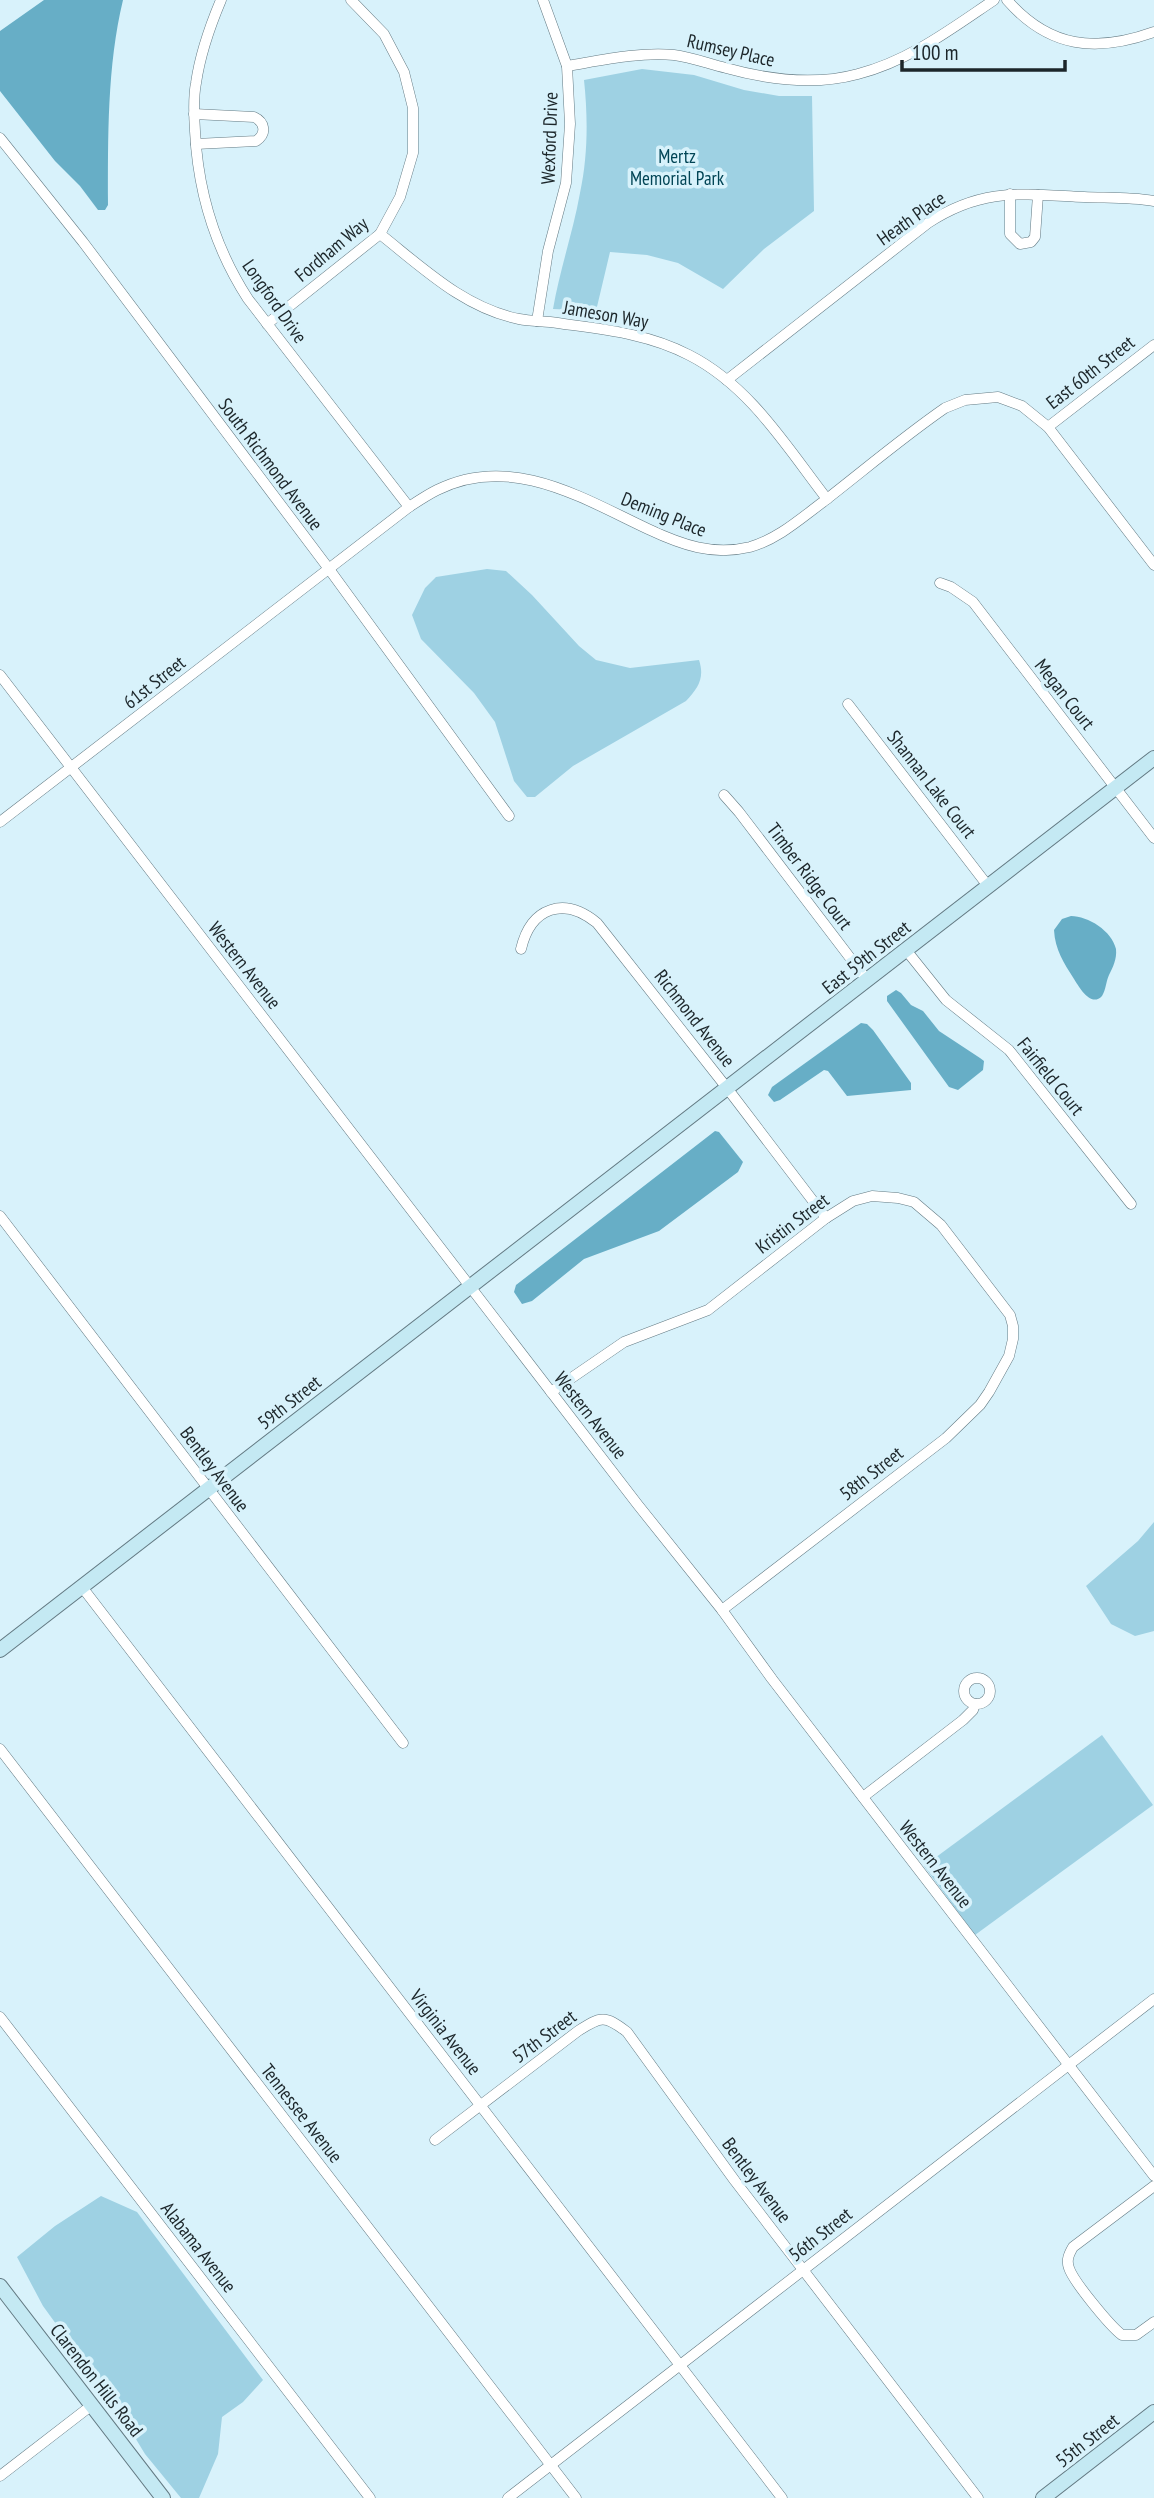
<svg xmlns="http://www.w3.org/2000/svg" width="1154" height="2498" font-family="'PT Sans Narrow',sans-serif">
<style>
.green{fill:#9ed1e3}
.water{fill:#67aec6}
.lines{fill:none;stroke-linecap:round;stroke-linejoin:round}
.street-casing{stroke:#637a83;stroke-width:11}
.secondary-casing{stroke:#637a83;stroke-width:16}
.street{stroke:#fff;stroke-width:10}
.secondary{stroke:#c4e9f3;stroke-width:14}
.labels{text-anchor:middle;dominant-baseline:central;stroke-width:7;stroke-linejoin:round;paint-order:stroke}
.street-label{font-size:19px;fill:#1c262a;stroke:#d8f2fb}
.park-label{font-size:19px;fill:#024556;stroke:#d8f2fb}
</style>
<rect width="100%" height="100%" fill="#d8f2fb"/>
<g class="green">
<path d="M642 69 694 75 744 90 779 96H812L814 211 764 249 723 289 678 263 647 255 610 252 596 311 553 309C560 269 573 232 580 193 588 156 588 117 584 80Z"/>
<path d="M487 569 506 571 532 595 579 646 596 660 630 668 699 660C705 678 698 688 686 701L573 766 535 797H527L514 781 495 722 474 693 421 639 412 615 425 588 436 577Z"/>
<path d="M1154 1522V1631L1135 1636 1111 1624 1086 1586 1138 1541Z"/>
<path d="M1102 1735 1153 1805 975 1935 924 1866Z"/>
<path d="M101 2196 137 2212 263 2380 243 2402 222 2417 218 2454 199 2498H181L145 2454 117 2408 43 2306 17 2257 55 2226Z"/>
</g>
<g class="water">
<path d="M44 0H123C107 66 108 138 108 205L105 210H98L80 186 55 161 0 91V31Z"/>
<path d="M1071 916C1088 916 1112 931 1116 949 1117 959 1113 967 1109 975 1106 981 1106 990 1102 996 1091 1008 1079 987 1074 979 1064 963 1055 950 1054 930L1062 919Z"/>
<path d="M896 990 901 993 911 1005 923 1011 939 1031 980 1058 984 1061 983 1070 958 1090 949 1087 887 1001V996Z"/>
<path d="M861 1023 867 1024 873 1030 911 1083V1090L847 1096 828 1071 824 1070 780 1100 774 1102 768 1095 772 1087Z"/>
<path d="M715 1131 719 1132 743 1162 738 1172 659 1231 584 1259 532 1301 522 1304 514 1292 516 1285Z"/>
</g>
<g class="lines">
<defs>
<g id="street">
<path d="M221 0C210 26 200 55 196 83 193 98 194 116 195 131 198 193 215 248 248 299L409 507"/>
<path d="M1007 0C1049 48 1096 53 1154 32"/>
<path d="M567 66C603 60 638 52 674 55 691 57 709 64 726 68 769 80 814 86 858 74 909 61 951 29 994 0"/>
<path d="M194 114 254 117C265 122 267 134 256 141L196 144"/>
<path d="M0 138 83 242 329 569 509 816"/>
<path d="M1010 194V234L1020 244 1031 242 1035 237 1038 195"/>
<path d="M380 234C423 268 464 308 519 319 529 321 540 321 550 322 598 329 645 332 689 355 750 386 786 446 827 499"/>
<path d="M537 321 548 251 566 183 570 124 567 66 543 0"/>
<path d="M267 324 380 234 400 197 413 153V108L404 72 384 34 351 0"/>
<path d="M727 380 928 223C983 187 1022 194 1084 197 1107 198 1131 197 1154 201"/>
<path d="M1048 427 1154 345"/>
<path d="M940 583 951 587 973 602 1154 838"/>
<path d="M0 675 638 1505 722 1610 772 1679 1154 2176"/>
<path d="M848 704 988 886"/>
<path d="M724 795 739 812 867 980"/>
<path d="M0 822 409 507C418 501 427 495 437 490 511 453 582 498 648 529 682 545 713 556 750 547 778 539 800 519 823 502 863 471 903 437 945 408L965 400 998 397 1022 406 1048 427 1154 565"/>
<path d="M521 949C531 907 564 896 597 923L727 1088 826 1218"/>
<path d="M906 950 946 1000 1009 1050 1131 1204"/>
<path d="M0 1216 403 1743"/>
<path d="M551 1392 624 1342 708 1310 826 1218 853 1201 872 1196 898 1198 914 1202 941 1225 1010 1315 1013 1326V1339L1009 1356 989 1392 980 1405 946 1438 722 1610"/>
<path d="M82 1587 782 2498"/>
<circle cx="977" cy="1691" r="13"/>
<path d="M0 1749 576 2498"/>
<path d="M863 1797 963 1720 973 1710 975 1704"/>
<path d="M0 2017 370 2498"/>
<path d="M435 2140 578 2031C601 2016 605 2015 627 2032L735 2181 978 2498"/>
<path d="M1154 2186 1073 2247C1069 2254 1066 2260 1069 2268 1073 2281 1110 2326 1122 2335H1136L1154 2322"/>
<path d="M0 2476 92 2405"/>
<path d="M508 2498 1154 1999"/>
</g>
<g id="secondary">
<path d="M0 1650 1154 758"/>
<path d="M0 2286 163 2498"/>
<path d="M1043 2498 1154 2412"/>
</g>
</defs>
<use href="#street" class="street-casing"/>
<use href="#secondary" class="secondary-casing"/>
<use href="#street" class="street"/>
<use href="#secondary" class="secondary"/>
</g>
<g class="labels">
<g class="street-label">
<text transform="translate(731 50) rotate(13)">Rumsey Place</text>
<text transform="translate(549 138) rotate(-88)">Wexford Drive</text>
<text transform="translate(911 218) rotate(-35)">Heath Place</text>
<text transform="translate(331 249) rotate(-40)">Fordham Way</text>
<text transform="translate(275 301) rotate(55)">Longford Drive</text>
<text transform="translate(606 314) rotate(10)">Jameson Way</text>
<text transform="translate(1090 372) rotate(-38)">East 60th Street</text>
<text transform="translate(271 464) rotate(53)">South Richmond Avenue</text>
<text transform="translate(664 514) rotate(22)">Deming Place</text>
<text transform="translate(154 682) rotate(-38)">61st Street</text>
<text transform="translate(1065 694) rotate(52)">Megan Court</text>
<text transform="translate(932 784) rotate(52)">Shannan Lake Court</text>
<text transform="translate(810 876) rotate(53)">Timber Ridge Court</text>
<text transform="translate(866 957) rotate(-38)">East 59th Street</text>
<text transform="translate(245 965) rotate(52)">Western Avenue</text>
<text transform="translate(695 1018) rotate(52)">Richmond Avenue</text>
<text transform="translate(1051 1076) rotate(51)">Fairfield Court</text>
<text transform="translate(792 1223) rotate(-37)">Kristin Street</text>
<text transform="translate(289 1402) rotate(-38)">59th Street</text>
<text transform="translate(591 1415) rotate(52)">Western Avenue</text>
<text transform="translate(215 1469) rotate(53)">Bentley Avenue</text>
<text transform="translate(871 1473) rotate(-38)">58th Street</text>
<text transform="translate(936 1864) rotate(52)">Western Avenue</text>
<text transform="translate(446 2032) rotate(52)">Virginia Avenue</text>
<text transform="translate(544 2036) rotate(-37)">57th Street</text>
<text transform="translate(302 2113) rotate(52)">Tennessee Avenue</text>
<text transform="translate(757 2180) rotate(53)">Bentley Avenue</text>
<text transform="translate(820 2234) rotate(-38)">56th Street</text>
<text transform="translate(199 2247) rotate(52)">Alabama Avenue</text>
<text transform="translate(97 2380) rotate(52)">Clarendon Hills Road</text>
<text transform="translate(1087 2440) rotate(-38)">55th Street</text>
</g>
<g class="park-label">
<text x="677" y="156">Mertz<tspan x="677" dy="22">Memorial Park</tspan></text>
</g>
</g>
<path d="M902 60v10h163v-10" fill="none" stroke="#1c262a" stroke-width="3.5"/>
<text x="912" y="60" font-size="21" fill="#1c262a" stroke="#d8f2fb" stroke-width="5" paint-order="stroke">100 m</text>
</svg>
